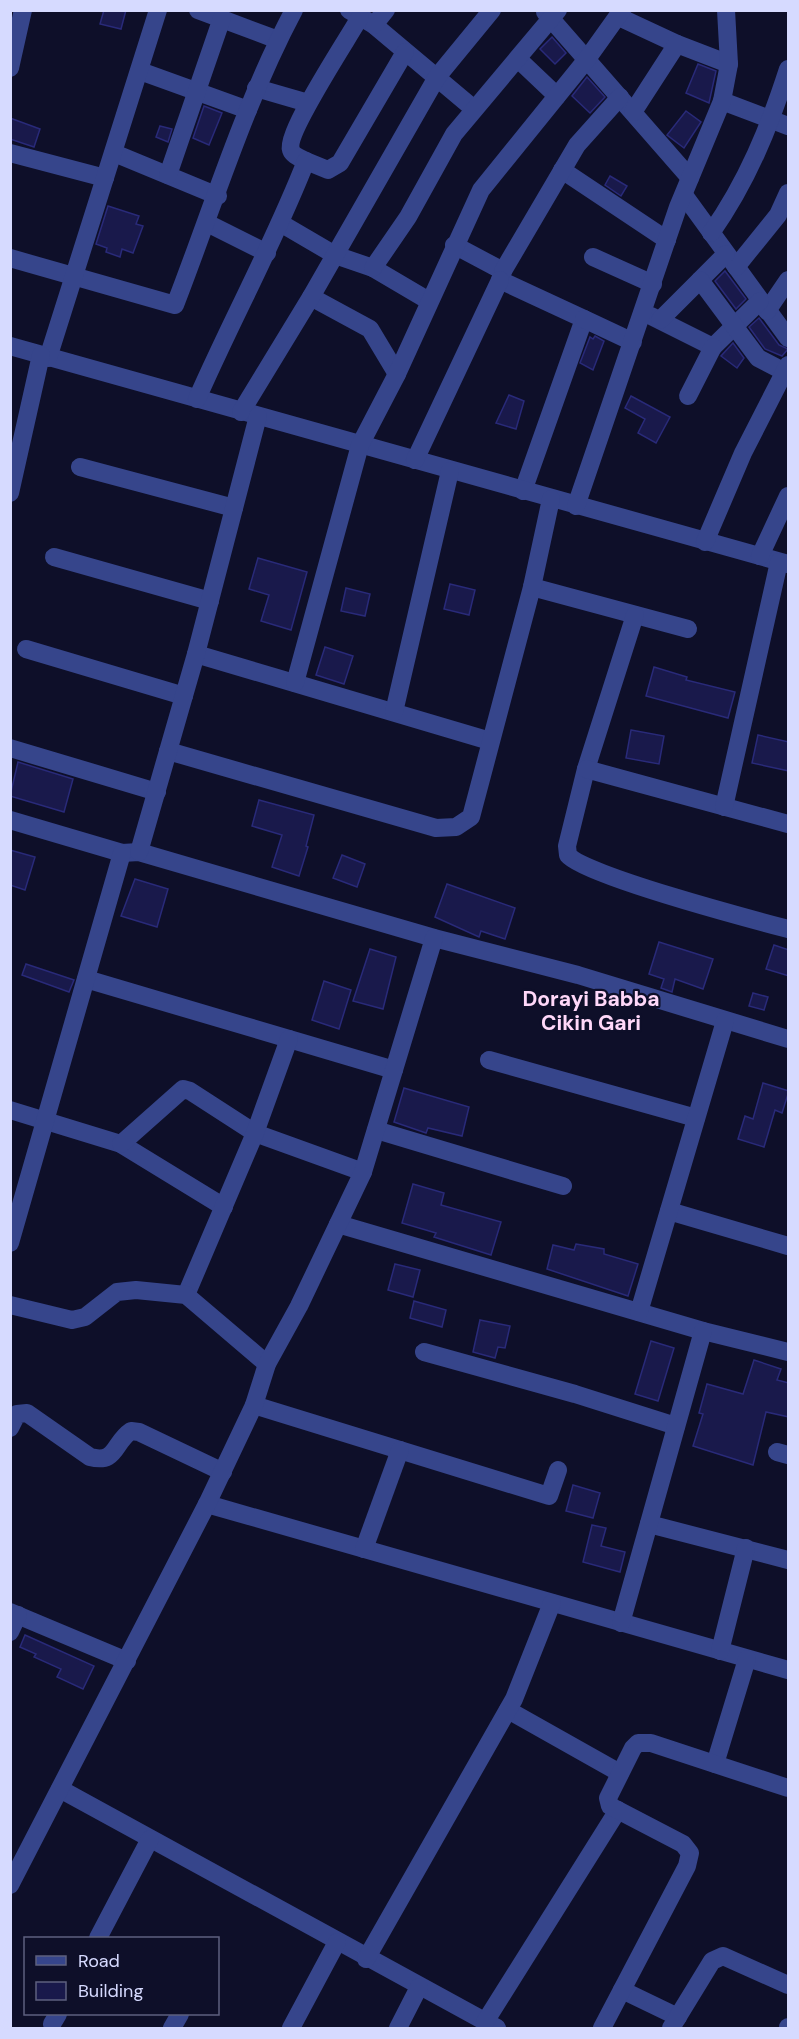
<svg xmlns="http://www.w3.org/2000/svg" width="799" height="2039" font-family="'DM Sans',sans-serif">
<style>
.building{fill:#19194b;stroke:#292a79;stroke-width:1.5}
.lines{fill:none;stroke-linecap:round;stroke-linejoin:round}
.minor{stroke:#36458b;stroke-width:18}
.labels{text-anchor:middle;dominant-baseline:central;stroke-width:4.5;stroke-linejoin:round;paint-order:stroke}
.district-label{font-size:21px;font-weight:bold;fill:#ffd8f9;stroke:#0e0f29}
</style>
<rect width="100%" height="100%" fill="#0e0f29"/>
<g class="building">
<path d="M104 10H126L121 29 100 24Z"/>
<path d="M552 37 566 53 555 64 540 49Z"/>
<path d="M698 64 716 71 709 103 686 93Z"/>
<path d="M587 77 605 97 590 113 572 96Z"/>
<path d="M204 106 222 113 209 145 193 138Z"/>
<path d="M686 111 701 122 684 148 667 135Z"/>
<path d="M10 118 40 129 34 147 10 139Z"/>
<path d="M160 126 172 129 168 142 156 137Z"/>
<path d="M610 176 627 186 621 196 605 185Z"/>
<path d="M108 206 139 216 136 224 143 226 133 253 122 249 120 257 106 252 107 248 96 244Z"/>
<path d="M725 271 746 299 736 309 715 281Z"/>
<path d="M759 318 779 345 788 349 782 356 765 349 749 327Z"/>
<path d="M595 336 604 341 593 370 580 363 590 337 593 339Z"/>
<path d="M733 343 744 358 737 368 721 356Z"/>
<path d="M509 395 524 401 516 429 496 423Z"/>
<path d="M631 396 670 417 656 443 638 433 645 419 625 408Z"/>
<path d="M258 558 307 572 291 630 261 621 269 595 249 589Z"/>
<path d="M450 584 475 590 469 615 444 609Z"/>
<path d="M346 588 370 594 365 616 341 611Z"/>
<path d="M325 647 353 656 344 684 316 675Z"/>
<path d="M654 667 687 677 686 680 735 692 728 718 646 696Z"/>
<path d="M631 730 664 736 659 764 626 758Z"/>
<path d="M758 735 789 742V771L752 763Z"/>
<path d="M18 762 73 779 64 812 10 796Z"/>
<path d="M259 800 314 815 306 846 308 847 299 876 272 867 282 835 252 826Z"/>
<path d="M10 850 35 857 25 890 10 885Z"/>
<path d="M342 855 365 864 357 887 333 878Z"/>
<path d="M135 879 168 889 157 927 121 916Z"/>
<path d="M447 884 515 908 505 939 481 931 479 937 435 917Z"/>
<path d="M659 942 713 959 703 989 675 979 672 992 661 988 664 979 649 974Z"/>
<path d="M774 945 789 950V976L766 969Z"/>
<path d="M370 949 396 957 383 1009 353 1001Z"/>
<path d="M26 964 74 980 69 992 22 975Z"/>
<path d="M324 981 351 990 339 1029 312 1020Z"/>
<path d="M753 993 768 997 764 1010 749 1006Z"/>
<path d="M763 1083 789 1091 782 1113 775 1110 764 1147 738 1139 745 1116 753 1119Z"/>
<path d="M404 1088 469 1107 462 1136 428 1128 426 1133 394 1122Z"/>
<path d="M413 1184 444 1193 441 1205 501 1222 491 1255 434 1237 436 1233 402 1223Z"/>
<path d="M576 1244 604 1249V1254L638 1264 628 1296 547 1269 553 1245 574 1250Z"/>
<path d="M395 1264 420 1270 413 1297 388 1290Z"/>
<path d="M414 1301 446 1310 442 1327 410 1318Z"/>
<path d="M480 1320 510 1326 505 1348 498 1347 495 1358 473 1352Z"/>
<path d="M651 1341 674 1348 658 1401 635 1394Z"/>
<path d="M754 1360 781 1369 777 1380 789 1383V1417L766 1412 753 1465 693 1446 703 1414 699 1413 707 1384 743 1394Z"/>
<path d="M573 1485 600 1493 593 1518 566 1511Z"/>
<path d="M592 1525 606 1528 601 1546 625 1552 620 1572 583 1562Z"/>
<path d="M25 1635 94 1666 83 1689 57 1677 61 1669 34 1657 36 1654 20 1647Z"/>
</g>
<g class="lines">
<g class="minor">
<path d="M198 10 278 40"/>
<path d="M349 10 374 25 474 109"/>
<path d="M545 12 690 178"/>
<path d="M619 17 677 44"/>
<path d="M374 25 386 10"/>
<path d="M518 59 557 96"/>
<path d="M10 68 23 10"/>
<path d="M140 71 248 110"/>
<path d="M256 88 308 103"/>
<path d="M722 101 788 126"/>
<path d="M633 112 677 44 729 64"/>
<path d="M10 153 105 178"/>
<path d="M114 153 218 196"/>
<path d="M306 161C301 158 293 156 291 150 285 133 349 37 360 17"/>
<path d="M562 170 667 240"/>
<path d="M168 175 222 18"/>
<path d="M684 195 788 338"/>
<path d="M207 223 267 253"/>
<path d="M282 224 335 255 373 268 429 301"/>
<path d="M711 233C747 182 769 128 788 69"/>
<path d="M454 245 503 271 500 280 584 319 523 491"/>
<path d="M593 257 653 284"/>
<path d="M10 258 175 305C213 207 244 104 294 10"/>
<path d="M736 267 778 215 788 193"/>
<path d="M373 268 408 217 454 134 558 10"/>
<path d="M503 271 577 145 620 97"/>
<path d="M700 280 726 254"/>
<path d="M311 297 370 329 397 374"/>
<path d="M767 311 788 280"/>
<path d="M651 316 713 347 760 301"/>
<path d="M584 319 633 342"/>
<path d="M660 320 700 280 758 358 785 372"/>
<path d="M10 346 788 564"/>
<path d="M48 358 158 10"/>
<path d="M688 396 713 347"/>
<path d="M197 399C232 319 274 243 306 161L328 170 340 163 405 52"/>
<path d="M241 412 311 297 437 77 492 10"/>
<path d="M415 460 500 280"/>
<path d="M80 467 234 508"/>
<path d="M10 493 41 355"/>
<path d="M576 506 678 207 722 101 729 64 726 10"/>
<path d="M705 542 743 453 788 365"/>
<path d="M760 556 788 496"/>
<path d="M54 557 210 601"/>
<path d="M532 587 688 629"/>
<path d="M635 615 586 769 567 846 568 855C583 875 754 920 788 929"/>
<path d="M26 649 184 696"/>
<path d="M196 654 490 741"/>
<path d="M295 683 360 445 397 374 481 190 587 59 622 10"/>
<path d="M394 712 450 471"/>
<path d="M10 748 157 792"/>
<path d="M168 751 436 828 456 827 471 817 532 587 551 499"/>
<path d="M586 769 788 824"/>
<path d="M724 807 779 562"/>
<path d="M10 820 122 853 139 852 434 938 578 975 788 1039"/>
<path d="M139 852 196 654 258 416"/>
<path d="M86 979 394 1070"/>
<path d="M489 1060 696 1118"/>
<path d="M10 1110 121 1144 224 1207"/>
<path d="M376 1130 563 1186"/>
<path d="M121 1144 183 1089 190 1091 255 1133 363 1172"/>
<path d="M669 1211 788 1246"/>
<path d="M338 1224 703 1331 788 1352"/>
<path d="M10 1243 122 853"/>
<path d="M186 1295 255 1133 289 1039"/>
<path d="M10 1305 72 1320 85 1317 117 1292 136 1290 186 1295 267 1364"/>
<path d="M639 1312 725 1021"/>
<path d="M424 1352 575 1394 676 1426"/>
<path d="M254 1405 549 1496 558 1470"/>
<path d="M10 1428 17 1414 27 1413 90 1457C117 1464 113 1443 131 1431L139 1432 223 1472"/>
<path d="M777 1452 788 1455"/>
<path d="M207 1504 788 1670"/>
<path d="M649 1524 788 1560"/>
<path d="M364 1549 400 1450"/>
<path d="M10 1612 127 1661"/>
<path d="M621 1623 703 1331"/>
<path d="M10 1632 18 1615"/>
<path d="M720 1651 746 1548"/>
<path d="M508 1710 620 1773"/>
<path d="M715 1764 747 1659"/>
<path d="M60 1789 497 2028"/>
<path d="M10 1885 207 1504 254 1405 267 1364 299 1306 363 1172 434 938"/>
<path d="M98 1938 150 1839"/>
<path d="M366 1959 514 1699 552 1603"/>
<path d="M622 1990 678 2017"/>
<path d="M485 2022 618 1810"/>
<path d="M52 2024 58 2014"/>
<path d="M172 2028 180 2014"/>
<path d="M291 2028 337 1942"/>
<path d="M398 2028 419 1987"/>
<path d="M602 2028 687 1866 690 1853 683 1844 610 1806 608 1798 633 1748 638 1743H651L788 1788"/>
<path d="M671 2028 712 1961 723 1956 788 1985"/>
<path d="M788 2028V2027"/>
</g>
</g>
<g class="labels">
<g class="district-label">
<text x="591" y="999">Dorayi Babba<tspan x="591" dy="24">Cikin Gari</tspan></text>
</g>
</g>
<rect width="799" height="2039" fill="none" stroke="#d6daff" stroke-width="24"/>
<rect x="24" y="1937" width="195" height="78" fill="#0e0f29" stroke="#5e607f" stroke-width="1.5"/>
<rect x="36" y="1956" width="30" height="9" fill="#36458b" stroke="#5e607f" stroke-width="1.5"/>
<text x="78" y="1967" font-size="18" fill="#d6daff">Road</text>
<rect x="36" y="1982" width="30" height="18" fill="#19194b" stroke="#5e607f" stroke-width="1.5"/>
<text x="78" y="1997" font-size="18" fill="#d6daff">Building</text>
</svg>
